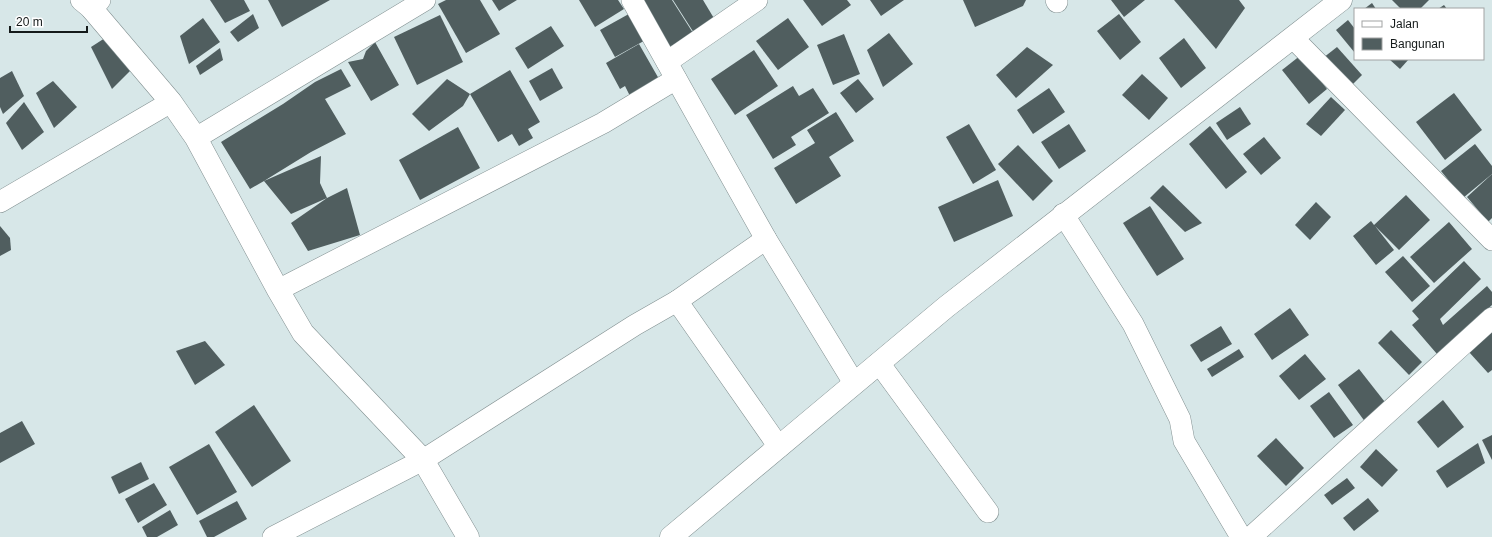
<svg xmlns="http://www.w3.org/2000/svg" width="1492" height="537" font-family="Helvetica,sans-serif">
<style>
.building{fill:#505e5f}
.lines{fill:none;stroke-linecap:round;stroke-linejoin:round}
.street-casing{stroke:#829091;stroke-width:22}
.secondary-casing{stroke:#829091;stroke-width:23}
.street{stroke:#fff;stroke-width:21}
.secondary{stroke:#fff;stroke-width:22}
</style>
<rect width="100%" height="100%" fill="#d7e7e8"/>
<g class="building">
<path d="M210 0H244L250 11 225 23Z"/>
<path d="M268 0H330L282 27Z"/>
<path d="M446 0H480L500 34 466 53 438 4Z"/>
<path d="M492 0H517L499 11Z"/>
<path d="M579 0H618L624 9 595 27Z"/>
<path d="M641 0H672L693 33 668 48Z"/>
<path d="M673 0H703L715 20 694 33Z"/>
<path d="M803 0H847L851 5 822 26Z"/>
<path d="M870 0H904L881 16Z"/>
<path d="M963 0H1026L1023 6 975 27Z"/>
<path d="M1111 0H1145L1124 17Z"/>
<path d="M1174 0H1239L1245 8 1216 49Z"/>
<path d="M1392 0H1429L1420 9H1401Z"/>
<path d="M1372 3 1376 9H1364Z"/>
<path d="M1444 5 1447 9H1438Z"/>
<path d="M636 10 651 37 615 57 600 30Z"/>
<path d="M253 14 259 28 238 42 230 32Z"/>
<path d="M1119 14 1141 42 1120 60 1097 31Z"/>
<path d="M440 15 463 62 417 85 394 37Z"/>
<path d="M203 18 220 42 189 64 180 36Z"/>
<path d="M788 18 809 47 778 70 756 41Z"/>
<path d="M1348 20 1355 29V53L1336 30Z"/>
<path d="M551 26 564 46 528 69 515 48Z"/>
<path d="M889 33 913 64 883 87 867 50Z"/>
<path d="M844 34 860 74 833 85 817 45Z"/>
<path d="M105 38 133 68 112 89 91 47Z"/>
<path d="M1184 38 1206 68 1181 88 1159 58Z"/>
<path d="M375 42 399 85 371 101 348 62 363 59 366 51Z"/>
<path d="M639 44 659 79 630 96 625 86 620 89 606 63Z"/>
<path d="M1027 47 1053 65 1016 98 996 75Z"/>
<path d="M1337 47 1362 75 1349 88 1323 58Z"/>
<path d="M220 48 223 60 200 75 196 66Z"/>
<path d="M754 50 778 86 735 115 711 79Z"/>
<path d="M1301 55 1327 89 1309 104 1282 70Z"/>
<path d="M1389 59H1409L1400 69Z"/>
<path d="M552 68 563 88 540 101 529 81Z"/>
<path d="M341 69 351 86 325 99 346 134 311 152 264 181 321 156 320 183 327 198 347 188 360 235 308 251 291 223 327 198 291 214 264 181 250 189 221 142 283 104 315 82Z"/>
<path d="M510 70 540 122 528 129 533 138 519 146 512 134 498 142 470 94 463 106 429 131 412 114 447 79 470 94Z"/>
<path d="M12 71 24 96 3 114 0 107V78Z"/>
<path d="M1142 74 1168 98 1149 120 1122 95Z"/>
<path d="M858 79 874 99 856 113 840 93Z"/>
<path d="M53 81 77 107 54 128 36 93Z"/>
<path d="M793 86 799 96 813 88 829 113 791 137 796 145 773 159 746 115Z"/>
<path d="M1049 88 1065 112 1033 134 1017 110Z"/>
<path d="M1454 93 1482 130 1445 160 1416 122Z"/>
<path d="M1331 97 1345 110 1321 136 1306 124Z"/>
<path d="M24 102 44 132 22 150 6 123Z"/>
<path d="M1240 107 1251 124 1227 140 1216 123Z"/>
<path d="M836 112 854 141 829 157 841 176 796 204 774 168 815 143 807 130Z"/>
<path d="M969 124 996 170 973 184 946 137Z"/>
<path d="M1069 124 1086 151 1059 169 1041 142Z"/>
<path d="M1210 126 1247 172 1226 189 1189 144Z"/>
<path d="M458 127 480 168 420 200 399 160Z"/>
<path d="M1264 137 1281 158 1261 175 1243 154Z"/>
<path d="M1475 144 1492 166V174L1463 198 1441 171Z"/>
<path d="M1018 145 1053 181 1033 201 998 164Z"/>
<path d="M1492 174V218L1488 222 1467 197Z"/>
<path d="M998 180 1013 216 954 242 938 207Z"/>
<path d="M1163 185 1202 223 1185 232 1150 198Z"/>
<path d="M1406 195 1430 220 1399 250 1375 226 1394 250 1376 265 1353 236 1371 221 1374 225Z"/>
<path d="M1316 202 1331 217 1310 240 1295 225Z"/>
<path d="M1150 206 1184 259 1157 276 1123 223Z"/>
<path d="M1449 222 1472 249 1434 283 1410 257Z"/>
<path d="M0 226 10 238 11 250 0 256Z"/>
<path d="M1403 256 1430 286 1412 302 1385 272Z"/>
<path d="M1464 261 1481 279 1440 319 1443 325 1487 286 1492 292V305L1437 354 1412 325 1419 319 1412 311Z"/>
<path d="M1290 308 1309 335 1272 360 1254 334Z"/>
<path d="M1221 326 1232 344 1201 362 1190 345Z"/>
<path d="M1492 329V370L1488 373 1469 352Z"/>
<path d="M1391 330 1422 362 1409 375 1378 343Z"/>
<path d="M205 341 225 365 195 385 176 351Z"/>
<path d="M1239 349 1244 357 1212 377 1207 369Z"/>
<path d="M1305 354 1326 379 1299 400 1279 376Z"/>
<path d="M1359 369 1388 406 1366 423 1338 385Z"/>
<path d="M1329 392 1353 425 1334 438 1310 406Z"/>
<path d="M1443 400 1464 427 1438 448 1417 422Z"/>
<path d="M254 405 291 461 252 487 215 432Z"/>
<path d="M22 421 35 444 0 463V433Z"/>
<path d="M1492 435V460L1482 440Z"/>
<path d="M1276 438 1304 468 1286 486 1257 456Z"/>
<path d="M1478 443 1485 463 1447 488 1436 471Z"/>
<path d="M209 444 237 492 197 515 169 467Z"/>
<path d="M1376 449 1398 470 1382 487 1360 467Z"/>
<path d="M141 462 149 479 119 494 111 477Z"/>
<path d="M1347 478 1355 488 1332 505 1324 495Z"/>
<path d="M154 483 167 505 138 523 125 499Z"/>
<path d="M1368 498 1379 511 1354 531 1343 518Z"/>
<path d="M237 501 247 519 214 537H207L199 521Z"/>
<path d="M170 510 178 525 157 537H147L142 527Z"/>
</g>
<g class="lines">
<defs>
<g id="street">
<path d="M81 0 92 9 100 0"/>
<path d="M632 0 766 239 854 383"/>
<path d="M1056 0 1057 2"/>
<path d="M1294 39 1492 240"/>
<path d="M667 62 757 0"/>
<path d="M196 138 425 0"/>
<path d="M0 202 171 102"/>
<path d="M1063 214 1133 324 1180 419 1184 441 1241 537"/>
<path d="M278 290 603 123 676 79"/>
<path d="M677 301 779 447"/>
<path d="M879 363 988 512"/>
<path d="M273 537 423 460 635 325 677 301 766 239"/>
<path d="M1251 537 1492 318"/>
</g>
<g id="secondary">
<path d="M92 9 171 102 196 138 278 290 303 333 423 460 468 537"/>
<path d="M671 537 946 307 1341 0"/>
</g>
</defs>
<use href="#street" class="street-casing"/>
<use href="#secondary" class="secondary-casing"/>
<use href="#street" class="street"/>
<use href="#secondary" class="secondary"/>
</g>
<rect x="1354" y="8" width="130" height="52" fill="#ffffff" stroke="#a1a3a3"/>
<rect x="1362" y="21" width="20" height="6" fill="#ffffff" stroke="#a1a3a3"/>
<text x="1390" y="28" font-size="12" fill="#141a1a">Jalan</text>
<rect x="1362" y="38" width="20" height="12" fill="#505e5f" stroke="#a1a3a3"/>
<text x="1390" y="48" font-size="12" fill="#141a1a">Bangunan</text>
<path d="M10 26v6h77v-6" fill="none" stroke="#141a1a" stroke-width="2"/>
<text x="16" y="26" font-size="12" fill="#141a1a" stroke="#ffffff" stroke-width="3" paint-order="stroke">20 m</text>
</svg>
